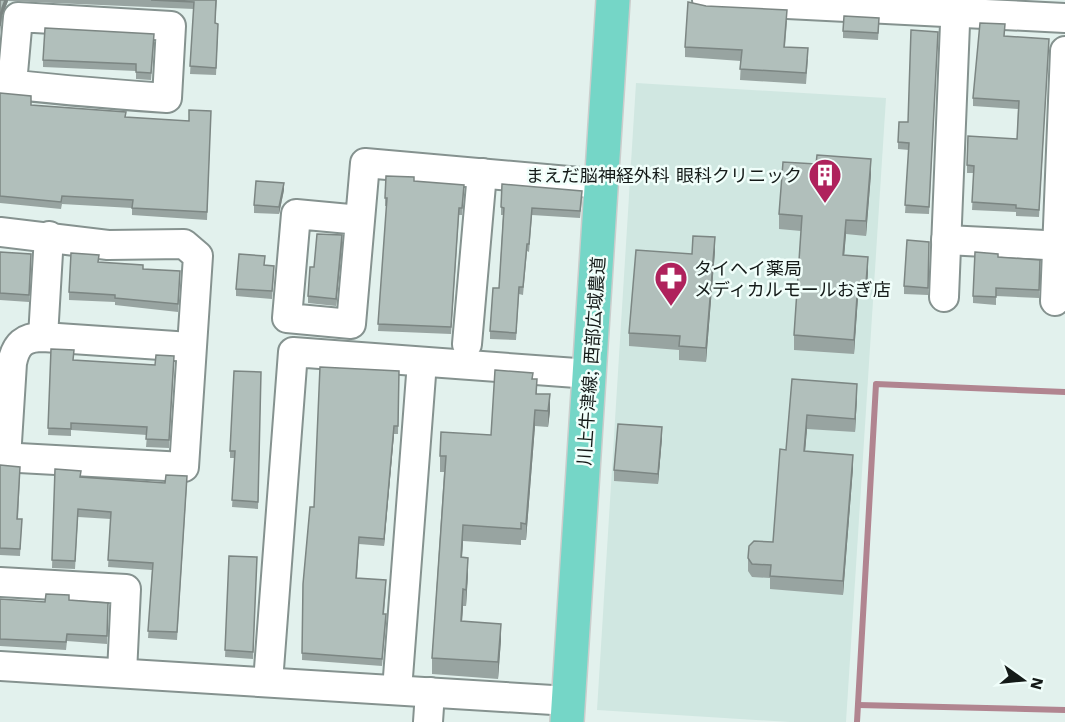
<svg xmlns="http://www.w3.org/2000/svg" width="1065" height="722" font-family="'Work Sans','Noto Sans JP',sans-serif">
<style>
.built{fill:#d0e7e1}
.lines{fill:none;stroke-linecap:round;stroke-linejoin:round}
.stream{stroke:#b18590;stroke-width:6}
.minor-casing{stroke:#85928f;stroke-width:32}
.major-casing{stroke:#cbcdcc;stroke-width:36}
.minor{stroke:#fff;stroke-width:28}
.major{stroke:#75d6c7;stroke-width:33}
.wall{fill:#98a4a1}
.shaded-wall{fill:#7c8683}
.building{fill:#b1bfbb;stroke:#7c8683;stroke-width:1.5}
.labels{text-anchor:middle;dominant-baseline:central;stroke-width:5;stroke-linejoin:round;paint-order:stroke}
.poi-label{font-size:18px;fill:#141a18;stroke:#f0fefa;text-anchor:end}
.street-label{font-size:18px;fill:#141a18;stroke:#f0fefa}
</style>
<rect width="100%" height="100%" fill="#e2f1ed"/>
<path class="built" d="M636 83 886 98 846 722H790L597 710Z"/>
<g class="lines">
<g class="stream">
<path d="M858 705 1065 710"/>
<path d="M857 722 876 384 1065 392"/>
</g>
<defs>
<g id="minor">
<path d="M707 0 1065 18"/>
<path d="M0 83C55 90 111 94 167 98L171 26 18 17 12 84"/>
<path d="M360 220 296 214 287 318 351 324 365 163 602 184"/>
<path d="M0 232 108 245 184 244 198 256 184 467 0 457"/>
<path d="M946 240 1065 246"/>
<path d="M944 297 955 24 960 0"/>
<path d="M1055 301 1065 51"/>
<path d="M43 337 49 236"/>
<path d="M467 344 482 173"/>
<path d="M6 458 12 363C16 344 24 337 43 337L190 347"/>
<path d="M0 582 126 589 122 673"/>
<path d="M0 666 569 701"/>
<path d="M268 682 293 352 590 374"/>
<path d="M397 690 422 362"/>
<path d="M428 722 430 692"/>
</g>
<path id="major" d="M567 722 613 0"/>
</defs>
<use href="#minor" class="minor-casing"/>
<use href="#major" class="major-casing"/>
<use href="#minor" class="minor"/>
<use href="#major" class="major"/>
</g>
<g class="wall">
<path d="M0 0H217L215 23 218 31 216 75 190 74 194 9 8 1 2 16 0 33Z"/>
<path d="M706 6 787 21 785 47 808 59 806 84 740 80 741 61 685 57V47Z"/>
<path d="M879 25 878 40 843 38V31Z"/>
<path d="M938 32 929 214 905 213 909 150 898 149V142L908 122Z"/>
<path d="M1005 36 1049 39 1039 217 1016 216V212L972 210 974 173H967V165L1017 139 1018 109 973 106V98Z"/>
<path d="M154 42 151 80 136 79V71L43 67V60Z"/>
<path d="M0 93 31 105 126 117 189 121 211 111 207 220 132 215V208L62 204 61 209 0 203Z"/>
<path d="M816 164 871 174 866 236 846 234 844 255 868 272 866 297H858L854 354 794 350V335L801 231 779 229V214Z"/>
<path d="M414 181 464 192 462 215H459L451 334 378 331 387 206H385V198Z"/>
<path d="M284 190 279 214 254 213V205Z"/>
<path d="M582 199 580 218 532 215 529 252 527 251 523 295 519 294 516 340 490 339V331L499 288 503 215H501V207Z"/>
<path d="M929 242 928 295 904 294V286Z"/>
<path d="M342 243 336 306 308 303V296L314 267Z"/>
<path d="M715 251 706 362 679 360V350L629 346V333L692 254Z"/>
<path d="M0 252 31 262 29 302 0 300Z"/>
<path d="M998 257 1040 260 1039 298 996 296V305L973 303V296Z"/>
<path d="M99 262 143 269 180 278 178 312 115 305V302L69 300V292Z"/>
<path d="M265 265 274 273 272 299 236 296V289Z"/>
<path d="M51 349 73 360 155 365 174 364 169 448 146 447 147 435 71 430V436L48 435Z"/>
<path d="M399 371 398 434H394L384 546 359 544 357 578 386 588 384 614 386 621 382 666 302 660 303 584 314 507Z"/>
<path d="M261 372 258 509 232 507 235 458H230V451Z"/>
<path d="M533 379 537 394 550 411 548 427 535 426 526 540H521V545L463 541 462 557 468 574 466 606H463L462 621 501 640 498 679 432 674V658L444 472H440V456L491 435Z"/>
<path d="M792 379 857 397 855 432 807 429 805 451 853 468 843 595 770 589V578L752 577 748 571V558L773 542 786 450Z"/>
<path d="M662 438 658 484 614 481V470Z"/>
<path d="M0 465 20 475 18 519H22L20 556 0 555Z"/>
<path d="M55 469 81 478 165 483H187L177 640 148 638 152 570 108 567 111 519 78 517 75 569 52 568Z"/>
<path d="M229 556 257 557 253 659 225 657Z"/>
<path d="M0 599 45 602 69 600 108 603 107 644 67 641 66 650 0 646Z"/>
</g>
<g class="shaded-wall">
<path d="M5 0H8V1L2 16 0 33 2 8Z"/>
<path d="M871 159V174L866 236V221Z"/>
<path d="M284 183V190L279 214V207Z"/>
<path d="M846 220V234L843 270V255Z"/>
<path d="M342 235V243L336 306V299Z"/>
<path d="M715 237V251L706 362V348Z"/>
<path d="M868 257V272L866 297V283Z"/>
<path d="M858 282V297L854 354V340Z"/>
<path d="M857 384V397L855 432V419Z"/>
<path d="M550 394V411L548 427V411Z"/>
<path d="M535 410V426L526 540V524Z"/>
<path d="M807 415V429L804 464V451Z"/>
<path d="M394 426V434L384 546V539Z"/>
<path d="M662 427V438L658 484V474Z"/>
<path d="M853 455V468L843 595V581Z"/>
<path d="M463 525V541L461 573V557Z"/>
<path d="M468 558V574L466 606V590Z"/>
<path d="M463 589V606L461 637V621Z"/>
<path d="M501 624V640L498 679V662Z"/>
</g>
<g class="building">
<path d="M0 0H5L2 8 0 26Z"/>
<path d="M151 0H216L215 23 218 24 216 68 190 66 194 2Z"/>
<path d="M688 2 706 6 787 10 784 47 808 48 806 73 740 69 742 50 685 47Z"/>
<path d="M844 16 879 18 878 33 843 31Z"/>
<path d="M980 23 1005 24 1004 36 1049 39 1039 210 1016 208V205L972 202 974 166 967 165 968 136 1017 139 1019 101 973 98Z"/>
<path d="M45 28 154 34 151 73 136 72V64L43 60Z"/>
<path d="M911 30 938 32 929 207 905 205 909 143 898 142 899 122H908Z"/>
<path d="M0 93 31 96V105L126 112 125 117 189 121V110L211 111 207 212 132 208 133 200 62 196 61 202 0 196Z"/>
<path d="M817 155 871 159 866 221 846 220 843 255 868 257 866 283 858 282 854 340 794 335 802 216 779 214 783 162 816 164Z"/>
<path d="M386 176 414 177V181L464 185 462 208H459L451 327 378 324 387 198H385Z"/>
<path d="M256 181 284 183 279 207 254 205Z"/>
<path d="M502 184 582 191 580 211 532 208 529 244H527L523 287H519L516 333 490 331 493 288H499L504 208 501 207Z"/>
<path d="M317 234 342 235 336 299 308 296 310 267H314Z"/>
<path d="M693 236 715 237 706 348 679 346 680 336 629 333 636 250 692 254Z"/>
<path d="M907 240 929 242 928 288 904 286Z"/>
<path d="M0 252 31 254 29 295 0 293Z"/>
<path d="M975 252 998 254V257L1040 260 1039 290 996 288V297L973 296Z"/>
<path d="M71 253 99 255 98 262 143 265V269L180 271 178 304 115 298V295L69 292Z"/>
<path d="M239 254 265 256 264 265 274 266 272 291 236 289Z"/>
<path d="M51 349 74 350 73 360 155 365 156 355 174 356 169 440 146 439 147 427 71 423V429L48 428Z"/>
<path d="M320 367 399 371 398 426H394L384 539 359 537 356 578 386 580 383 614H386L382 659 302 653 303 584 310 507H314Z"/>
<path d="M495 370 533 373 532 379H537L536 394H550L548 411 535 410 526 524 521 523V529L463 525 461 557 468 558 466 590 463 589 461 621 501 624 498 662 432 658 446 456H440L441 432 491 435Z"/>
<path d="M234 371 261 372 258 502 232 500 235 451H230Z"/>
<path d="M792 379 857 384 855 419 807 415 804 451 853 455 843 581 770 576 771 565 752 564 748 558 749 546 754 541 773 542 780 449 786 450Z"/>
<path d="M618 424 662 427 658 474 614 470Z"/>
<path d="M0 465 20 467 17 519H22L20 549 0 548Z"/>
<path d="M55 469 81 471 80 477 165 483 166 475 187 476 177 632 148 631 153 563 108 560 111 512 78 509 75 561 52 560Z"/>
<path d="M229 556 257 557 253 652 225 650Z"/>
<path d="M46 594 69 595V600L108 603 107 636 67 634 66 642 0 639V599L45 602Z"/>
</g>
<defs>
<symbol id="building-pin" viewBox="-11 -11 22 30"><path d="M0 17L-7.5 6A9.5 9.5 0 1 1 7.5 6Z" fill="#af225c" stroke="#f0fefa"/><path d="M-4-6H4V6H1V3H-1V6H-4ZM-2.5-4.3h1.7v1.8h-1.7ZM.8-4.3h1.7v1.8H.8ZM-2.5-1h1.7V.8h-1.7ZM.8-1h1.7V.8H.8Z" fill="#fff"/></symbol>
<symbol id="pharmacy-pin" viewBox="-11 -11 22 30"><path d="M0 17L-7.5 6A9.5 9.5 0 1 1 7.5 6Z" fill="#af225c" stroke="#f0fefa"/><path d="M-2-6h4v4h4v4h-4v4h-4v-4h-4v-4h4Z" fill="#fff"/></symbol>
</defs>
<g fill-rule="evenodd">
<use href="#building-pin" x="806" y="156" width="38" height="52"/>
<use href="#pharmacy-pin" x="652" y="259" width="38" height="52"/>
</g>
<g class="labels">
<g class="poi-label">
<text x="802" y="175">まえだ脳神経外科 眼科クリニック</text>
<text x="694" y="268" text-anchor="start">タイヘイ薬局<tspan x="694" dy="21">メディカルモールおぎ店</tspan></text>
</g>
<g class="street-label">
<text transform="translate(591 361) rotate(-86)">川上牛津線; 西部広域農道</text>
</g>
</g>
<g transform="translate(1023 680) rotate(105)" stroke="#f0fefa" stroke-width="4.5" paint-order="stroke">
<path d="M0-4.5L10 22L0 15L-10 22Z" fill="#141a18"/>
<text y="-9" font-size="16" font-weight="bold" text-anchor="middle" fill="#141a18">N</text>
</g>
</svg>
